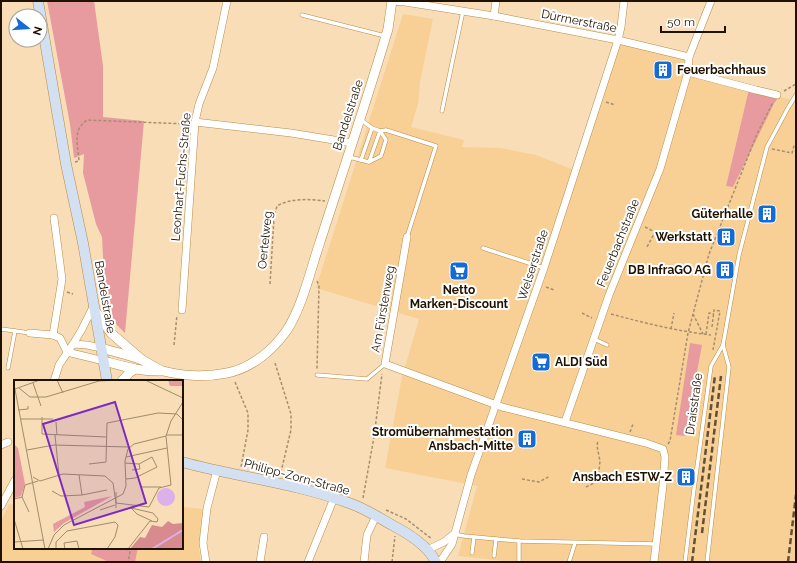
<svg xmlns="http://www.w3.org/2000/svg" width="797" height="563" font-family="Raleway,sans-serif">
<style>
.built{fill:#f8d095}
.green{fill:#e79b9e}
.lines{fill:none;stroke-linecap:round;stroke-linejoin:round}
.service-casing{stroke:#b78d49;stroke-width:4.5}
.minor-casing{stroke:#b78d49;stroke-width:8}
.tertiary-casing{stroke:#b78d49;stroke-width:10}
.secondary-casing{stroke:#b78d49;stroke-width:11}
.path{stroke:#a58f70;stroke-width:1.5;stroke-dasharray:3 2;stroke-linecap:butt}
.service{stroke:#fff;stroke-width:3.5}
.minor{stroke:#fff;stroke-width:7}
.tertiary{stroke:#fff;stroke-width:9}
.secondary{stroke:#d2e0f2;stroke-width:10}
.rail{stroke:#615037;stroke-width:2.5;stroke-dasharray:6 3;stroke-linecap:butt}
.labels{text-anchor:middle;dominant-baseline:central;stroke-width:4;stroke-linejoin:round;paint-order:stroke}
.street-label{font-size:12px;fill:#1f1200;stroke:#fff}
.poi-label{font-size:12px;font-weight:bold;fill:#1f1200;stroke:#fff;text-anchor:end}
.inset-river{fill:none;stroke:#dbb0eb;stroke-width:2}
.inset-road{fill:none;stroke:#a18c6d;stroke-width:1}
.view{fill:#7b2cbf;fill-opacity:0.15;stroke:#7b2cbf;stroke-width:2}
.inset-edge{fill:none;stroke:#1f1200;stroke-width:2}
</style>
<rect width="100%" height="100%" fill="#f8ddb6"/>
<g class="built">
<path d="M403 14 433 19 420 82 418 104 411 127 464 140 462 147 501 148 536 155 579 172 620 39 692 56 690 71 749 89 726 186 779 97 796 101V562H504V561L458 556 477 486 385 468 402 377 419 319 316 288Z"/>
<path d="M9 504 15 505V548H86L92 550 91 554 109 562H1V521Z"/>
<path d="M182 507 203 509 199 549 201 562H135L138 548H182Z"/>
</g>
<g class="green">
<path d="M47 1H94L103 66V117L144 121 125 333 114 322 105 297 102 237 96 224 83 173 84 154 74 158 70 124Z"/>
<path d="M749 89 779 97 774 104 733 187 726 186Z"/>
<path d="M690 343 702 345 685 436 676 435Z"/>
<path d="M86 548H138L135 562H109L91 554 92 550Z"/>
</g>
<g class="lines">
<defs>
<g id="service">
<path d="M302 15 385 36"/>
<path d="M442 111 463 11"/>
<path d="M361 120 372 128 380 131 386 140 381 156 369 162"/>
<path d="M349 157 369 162 380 131 386 130 436 146 407 237"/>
<path d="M361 160 372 128"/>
<path d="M483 248 544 268"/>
<path d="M1 329 30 333"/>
<path d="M594 339 607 345"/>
<path d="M8 368 15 331"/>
<path d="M317 375 367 379 385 364"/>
<path d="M454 534 464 536 519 541 656 544"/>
<path d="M472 553 474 537"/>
<path d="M494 556 496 539"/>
<path d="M519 562V541"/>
<path d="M569 562 575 543"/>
<path d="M685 562 694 489 711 366 723 345 739 255 767 147 788 108 796 95"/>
<path d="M707 562 729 367 723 345"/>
</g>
<g id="minor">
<path d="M392 1 405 2 494 16 618 40 689 57"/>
<path d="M494 16 496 1"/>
<path d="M688 72 756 90 777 95"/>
<path d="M195 122 291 133 352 143"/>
<path d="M407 237 385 364 502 407 646 443 663 449 665 457 663 485 654 562"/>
<path d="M182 310 195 122 199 104 213 68 227 1"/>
<path d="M30 333 53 335 60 338 67 352"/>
<path d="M53 335 62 279 54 218"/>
<path d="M73 344 81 331 93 307"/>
<path d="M67 352 104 361"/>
<path d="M54 381 59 365 73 344 87 345 101 348"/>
<path d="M565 422 609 295 660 169 688 72 689 57 711 1"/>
<path d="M1 445 8 442"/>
<path d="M1 506 15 480"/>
<path d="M427 550 444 542 454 534"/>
<path d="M206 562 203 543 207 508 217 470"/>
<path d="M260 562 264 537"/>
<path d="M308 562 334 498"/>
<path d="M364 562 367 535 376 516"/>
<path d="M440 562 452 544 471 475 544 268 618 40 621 27 624 1"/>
</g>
<g id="tertiary">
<path d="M94 309 111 333 141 359"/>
<path d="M101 348C115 352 129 355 142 360 149 363 156 369 163 371 183 376 207 377 227 373 252 368 273 350 287 330 302 307 310 272 319 245 340 180 362 115 382 49L388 29 392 1"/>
<path d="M104 361C123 366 141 372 161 371"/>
<path d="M122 381 129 373 135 369"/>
</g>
<g id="secondary">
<path d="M38 1 66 164 83 243 107 381"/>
<path d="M182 462C237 477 295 483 349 503 364 508 378 517 392 525 409 534 427 545 436 562"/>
</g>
</defs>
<use href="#service" class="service-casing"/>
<use href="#minor" class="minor-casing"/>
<use href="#tertiary" class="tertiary-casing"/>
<use href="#secondary" class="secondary-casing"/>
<g class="path">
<path d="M784 91 796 84"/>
<path d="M606 102 615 105"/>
<path d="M772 149 792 153 794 146H796"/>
<path d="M75 162 79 161C78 144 72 131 87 120L187 124"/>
<path d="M645 227 655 232 647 247"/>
<path d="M317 281 319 286 317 369"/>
<path d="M270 284 274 217 277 206C290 198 310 199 325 201"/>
<path d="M546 287 554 290"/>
<path d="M67 292 73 294"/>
<path d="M582 313 592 318"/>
<path d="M611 314C644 323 677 331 711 335"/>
<path d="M693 314 703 334"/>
<path d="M712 327 714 310 720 311 713 350"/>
<path d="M671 329 674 313"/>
<path d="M706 334 709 313 714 314"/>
<path d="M174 345 177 315"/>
<path d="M275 363 291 414V430L280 476"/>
<path d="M235 382 248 413V430L241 467"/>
<path d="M630 432 633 424"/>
<path d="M668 444 670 441 688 333 709 254 757 134 773 102"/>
<path d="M522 479 539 482 550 476"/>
<path d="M586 487 598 481 600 461 597 446 598 440"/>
<path d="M363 498 374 437 382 374"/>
<path d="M386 510 406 519 432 539"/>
<path d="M126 548 130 552 128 562"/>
<path d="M392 562 395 536"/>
</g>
<use href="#service" class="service"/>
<use href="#minor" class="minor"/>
<use href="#tertiary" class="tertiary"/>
<use href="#secondary" class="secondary"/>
<g class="rail">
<path d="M702 533 721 376"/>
<path d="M692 562 715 375"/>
<path d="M788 562 796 495"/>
</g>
</g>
<defs>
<symbol id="building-square" viewBox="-11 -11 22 22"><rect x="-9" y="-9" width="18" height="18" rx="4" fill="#146bd4" stroke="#fff"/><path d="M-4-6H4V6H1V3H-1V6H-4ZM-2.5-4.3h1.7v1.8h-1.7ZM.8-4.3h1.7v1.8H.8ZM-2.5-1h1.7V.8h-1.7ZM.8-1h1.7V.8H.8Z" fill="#fff"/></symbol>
<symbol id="supermarket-square" viewBox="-11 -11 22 22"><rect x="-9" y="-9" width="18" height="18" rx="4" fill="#146bd4" stroke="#fff"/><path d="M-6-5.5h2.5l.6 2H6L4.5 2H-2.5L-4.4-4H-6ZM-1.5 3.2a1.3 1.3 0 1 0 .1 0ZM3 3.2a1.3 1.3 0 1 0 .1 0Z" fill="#fff"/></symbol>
</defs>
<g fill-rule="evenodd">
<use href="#building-square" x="652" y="59" width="22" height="22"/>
<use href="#building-square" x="756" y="203" width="22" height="22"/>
<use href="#building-square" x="715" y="226" width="22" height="22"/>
<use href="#building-square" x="714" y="259" width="22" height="22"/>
<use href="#supermarket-square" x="448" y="260" width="22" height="22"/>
<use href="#supermarket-square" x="530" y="351" width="22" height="22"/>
<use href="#building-square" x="516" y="428" width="22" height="22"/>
<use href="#building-square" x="675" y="466" width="22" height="22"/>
</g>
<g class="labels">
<g class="street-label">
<text transform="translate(579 21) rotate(11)">Dürrnerstraße</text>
<text transform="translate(348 115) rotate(-72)">Bandelstraße</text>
<text transform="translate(181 177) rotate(-85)">Leonhart-Fuchs-Straße</text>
<text transform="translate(265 240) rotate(-84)">Oertelweg</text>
<text transform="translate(618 243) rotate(-68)">Feuerbachstraße</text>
<text transform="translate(533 265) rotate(-72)">Welserstraße</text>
<text transform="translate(105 297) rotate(80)">Bandelstraße</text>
<text transform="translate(383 309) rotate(-80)">Am Fürstenweg</text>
<text transform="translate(694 404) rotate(-82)">Draisstraße</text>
<text transform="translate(297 477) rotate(15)">Philipp-Zorn-Straße</text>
</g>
<g class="poi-label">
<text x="677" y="70" text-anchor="start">Feuerbachhaus</text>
<text x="753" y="214">Güterhalle</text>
<text x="712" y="237">Werkstatt</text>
<text x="711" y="270">DB InfraGO AG</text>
<text x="459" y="290" text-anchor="middle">Netto<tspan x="459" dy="14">Marken-Discount</tspan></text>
<text x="555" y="362" text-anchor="start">ALDI Süd</text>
<text x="513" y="432">Stromübernahmestation<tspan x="513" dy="14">Ansbach-Mitte</tspan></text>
<text x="672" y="477">Ansbach ESTW-Z</text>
</g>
</g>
<g transform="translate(14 380)">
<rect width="169" height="169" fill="#f8ddb6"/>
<path d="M154 0H169V6H156ZM0 64 4 68 11 104 7 116 0 118ZM98 116 50 143 40 152 39 144 71 127 70 122Z" fill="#e79b9e"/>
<path d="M154 141 159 144 169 143V169H116L126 157 131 158 138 145 148 147Z" fill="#d88b8e"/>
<path d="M143 117a9 9 0 1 1 18 0a9 9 0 1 1-18 0Z" fill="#dbb0eb"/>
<path class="inset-river" d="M138 169 169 150"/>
<path class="inset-road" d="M43 0 49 13M131 0 169 18M19 3 27 26M0 4 31 169M5 8 16 17H32L85 1 105 0M1 9 26 0M4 30 14 29V26M28 37V54L92 57M7 39H39M42 42 43 55M41 55 45 95M153 55H169M13 70 40 65 115 67M112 77 153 68M111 83 125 84 138 77 143 87 121 98 112 99M75 84 92 82 93 43 144 33 163 34 169 40M118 90 126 89 125 84M65 95 68 115M19 97 26 101 49 94 91 96 99 103 102 123M128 107H147M38 111 47 116 68 115 93 110M8 117 15 132M0 119 8 117 11 105 24 101M102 123 135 127 145 108 157 105 152 56M116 127 123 134 138 141M102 128V112M117 128 139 133 144 139 143 142 136 141M86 130 101 125M0 139 9 169M0 162 30 160M34 169 40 155 50 145 109 114 112 106 111 81 114 69 120 64 152 56 157 41 169 22M42 169V162L53 151 101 142 104 145 101 157 93 169M51 169 50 163 63 161 65 169M114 169 136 141"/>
<path class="view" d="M101 22 132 123 60 145 29 44Z"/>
<rect width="169" height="169" class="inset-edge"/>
</g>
<rect width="797" height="563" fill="none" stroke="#1f1200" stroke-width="4"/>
<g transform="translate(28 28) rotate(107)"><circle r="19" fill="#ffffff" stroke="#a5a099"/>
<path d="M0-3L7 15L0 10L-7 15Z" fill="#146bd4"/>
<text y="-6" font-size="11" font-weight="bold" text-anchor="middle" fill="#1f1200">N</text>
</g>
<path d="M661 26v6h64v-6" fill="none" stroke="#1f1200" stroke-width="2"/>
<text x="667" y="26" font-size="12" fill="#1f1200" stroke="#ffffff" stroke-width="3" paint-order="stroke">50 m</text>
</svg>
